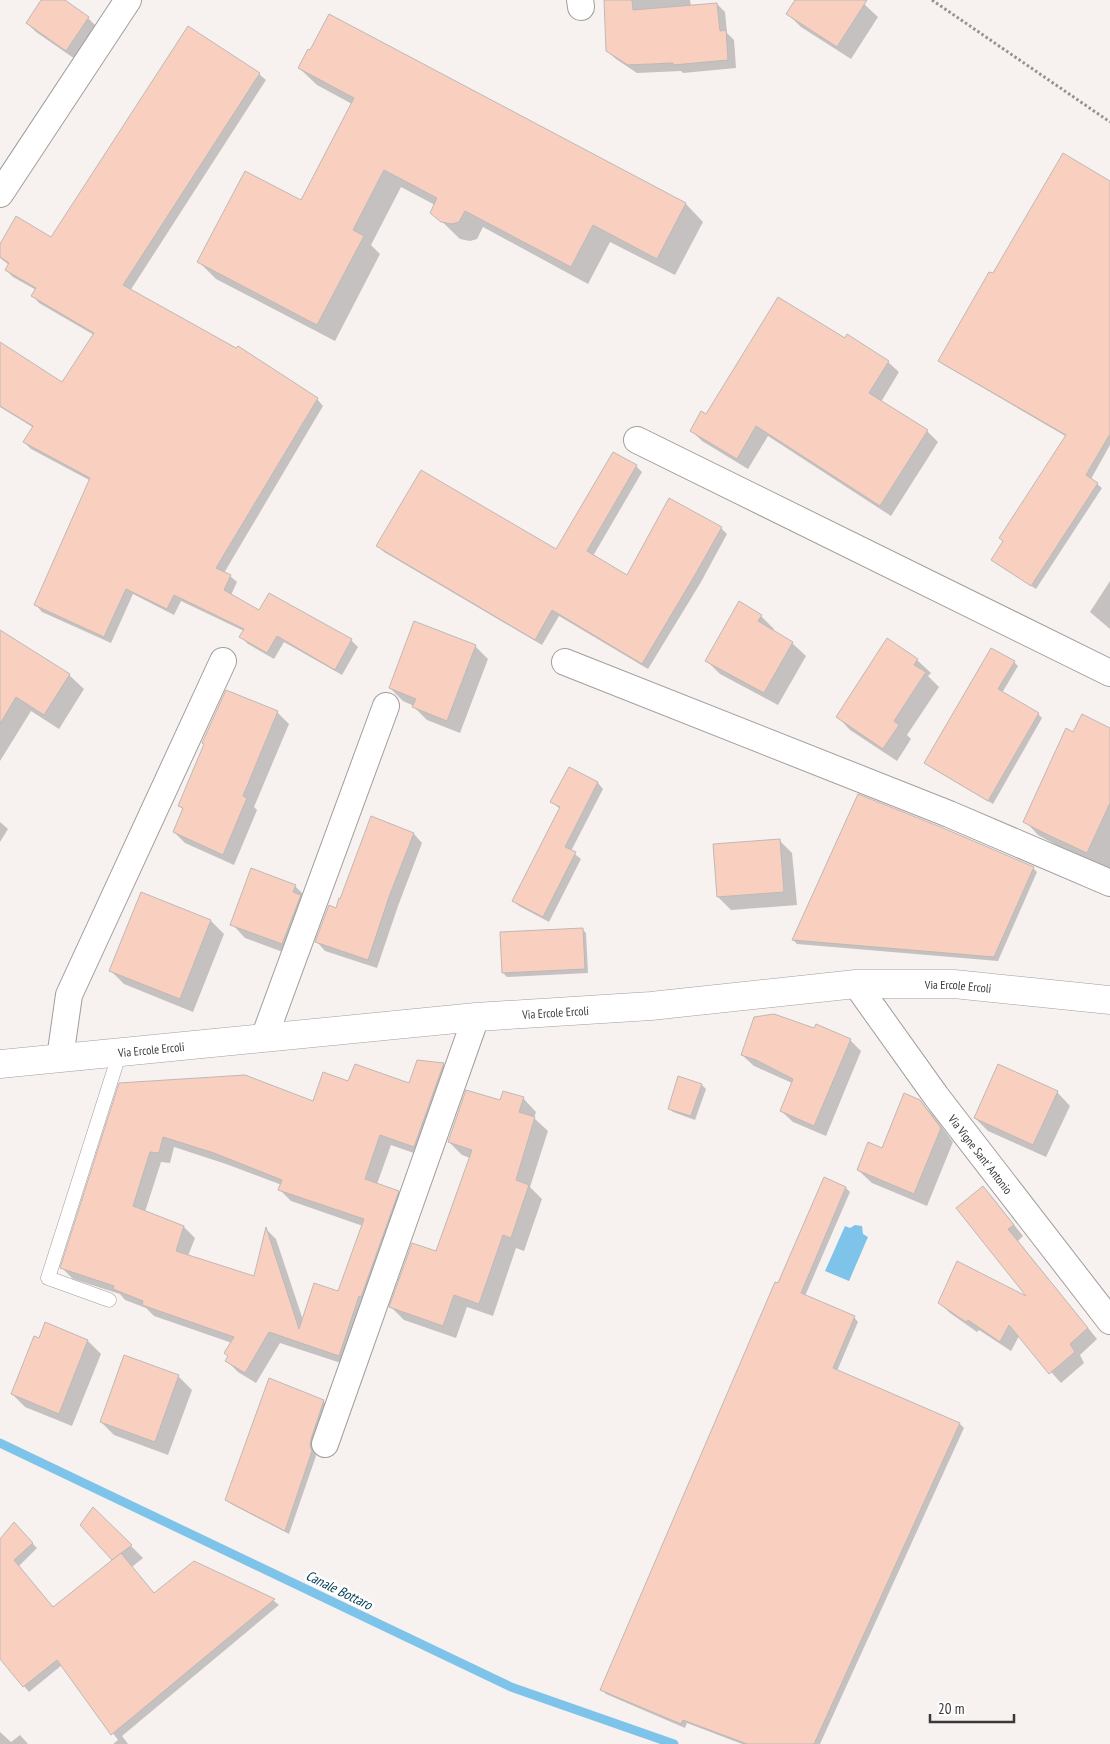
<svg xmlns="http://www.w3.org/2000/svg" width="1110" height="1744" font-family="'PT Sans Narrow',sans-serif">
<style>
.water{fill:#7ec3e9}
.shadow{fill:#0003;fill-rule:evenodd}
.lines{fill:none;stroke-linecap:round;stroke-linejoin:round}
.stream{stroke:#7ec3e9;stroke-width:9}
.building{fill:#f9cfbf;stroke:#beb9b7;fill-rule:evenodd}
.service-casing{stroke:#a29e9c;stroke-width:15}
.minor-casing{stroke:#a29e9c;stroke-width:28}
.tertiary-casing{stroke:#a29e9c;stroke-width:29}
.path{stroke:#959290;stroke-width:3;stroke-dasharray:2.5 2.5;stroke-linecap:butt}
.service{stroke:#fff;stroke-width:14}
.minor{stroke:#fff;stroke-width:26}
.tertiary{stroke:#fff;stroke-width:28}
.labels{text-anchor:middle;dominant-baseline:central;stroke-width:5;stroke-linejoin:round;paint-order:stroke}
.street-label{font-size:12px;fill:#3b3938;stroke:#fff}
.water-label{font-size:14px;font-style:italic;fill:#003b55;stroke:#fff}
</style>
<rect width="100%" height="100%" fill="#f7f2f0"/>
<path class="water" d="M855 1225 862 1226 863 1234 868 1237 849 1281 825 1271 845 1226 850 1228Z"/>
<g class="shadow">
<path d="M43 0H63L88 18 97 27 75 59 36 32 27 23Z"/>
<path d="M605 0H690L691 6 717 4 725 12 727 33 734 40 736 68 683 73 681 71 637 73 616 59 607 51Z"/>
<path d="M797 0H865L863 3 878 17 851 59 801 27 788 14Z"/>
<path d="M329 16 686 204 703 222 675 275 610 242 588 284 483 227 477 239 470 241 460 239 432 212 435 205 401 187 371 245 380 254 335 341 216 279 199 262 301 202 352 104 317 85 299 68 311 51Z"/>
<path d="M259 74 266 80 130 291 317 399 323 406 224 573 230 576 237 582 231 595 260 612 351 640 358 647 342 675 284 642 274 659 248 644 241 637 244 631 181 601 174 615 133 594 111 643 42 612 36 605 91 481 31 449 24 442 34 428 0 407V343L62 383 94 335 39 303 33 296 36 290 13 277 6 270 9 265 0 258V246L52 239Z"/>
<path d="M1110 182V445L1091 479 1102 488 1036 589 997 564 1067 437 944 365 939 361 993 275Z"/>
<path d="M845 339 888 362 899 372 881 402 927 431 938 442 891 516 768 436 748 469 702 441 691 430Z"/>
<path d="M636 466 642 472 593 556 627 576 721 528 727 534 701 582 648 669 559 616 542 645 384 552 378 546 557 551Z"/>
<path d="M1110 581V629L1090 612Z"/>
<path d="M761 616 774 629 773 631 792 643 806 656 778 705 720 674 707 661Z"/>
<path d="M0 631 69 675 84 689 59 729 31 711 0 761Z"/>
<path d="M887 640 917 660 931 673 928 676 939 687 907 735 911 739 897 761 850 730 837 716Z"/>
<path d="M475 646 488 659 460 733 427 720 414 707V706L403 701 390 688Z"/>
<path d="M1014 662 1018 666 1002 693 1038 714 1042 718 993 804 930 767 926 763Z"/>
<path d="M227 691 278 713 289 724 254 807 257 810 234 865 185 843 174 832 184 810 179 806Z"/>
<path d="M1110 729V870L1058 846 1038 835 1025 821 1073 734Z"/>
<path d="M569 768 598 783 603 789 571 851 581 859 549 922 519 906 513 900 560 809 552 802Z"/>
<path d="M0 822 8 829 0 842Z"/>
<path d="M414 834 422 843 398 906 377 968 325 951 317 942 336 909Z"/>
<path d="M779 840 792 853 797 905 731 910 718 897Z"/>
<path d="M1033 868 1037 872 998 961 797 944 793 940Z"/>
<path d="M295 886 308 899 296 957 245 938 232 924Z"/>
<path d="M141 893 211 921 224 934 193 1012 124 984 111 971Z"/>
<path d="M582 929 586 933 588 973 507 977 503 973Z"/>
<path d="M850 1040 861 1051 826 1136 793 1122 781 1111 792 1083 754 1066 742 1055Z"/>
<path d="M443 1064 454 1075 425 1157 391 1145 377 1184 398 1192 409 1203 350 1366 280 1343 256 1383 238 1372 227 1361 230 1357 232 1343 154 1316 146 1308 125 1300 120 1294 73 1279 62 1268 120 1084 313 1103 349 1083 410 1085ZM174 1147 226 1164 282 1185 280 1190 291 1201 363 1226 339 1293 303 1320 276 1239 266 1229 255 1278 188 1256 195 1238 184 1227 145 1212 161 1162 170 1163Z"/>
<path d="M702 1085 706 1089 695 1120 673 1112 669 1108Z"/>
<path d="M1057 1092 1070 1106 1046 1157 988 1131 975 1118Z"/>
<path d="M523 1098 536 1112 534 1118 548 1131 530 1187 542 1199 524 1251 516 1248 493 1316 467 1307 456 1338 404 1320 391 1307 437 1253 470 1158 462 1155 449 1142 501 1102Z"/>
<path d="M920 1101 933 1115 953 1142 927 1206 872 1183 858 1170 882 1150Z"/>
<path d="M824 1179 846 1188 850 1192 805 1296 854 1317 858 1322 837 1371 960 1424 964 1428 820 1744H742L687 1723 685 1728 606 1694 602 1690Z"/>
<path d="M983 1188 993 1198 1023 1236 1018 1241 1097 1339 1080 1355 1084 1363 1061 1383 1019 1336 1011 1351 979 1330 977 1332 950 1313 939 1302 1030 1300Z"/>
<path d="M40 1340 88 1341 101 1354 72 1426 25 1407 12 1394Z"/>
<path d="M178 1376 192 1390 168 1455 114 1435 101 1422Z"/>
<path d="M270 1380 324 1402 328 1406 314 1444V1451L316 1456 289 1534 231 1504 226 1500Z"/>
<path d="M94 1509 143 1558 132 1567 154 1594 194 1563 274 1601 279 1605 122 1736 128 1744H113L118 1740 62 1665 29 1692 0 1657V1541L14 1524 37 1548 19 1566 54 1608 115 1560 82 1525Z"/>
<path d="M0 1732 11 1742 20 1735 28 1744H0Z"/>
</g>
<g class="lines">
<path class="stream" d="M0 1443 511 1687 674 1744"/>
</g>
<g class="building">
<path d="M41 0H65L89 17 66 51 26 23Z"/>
<path d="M604 0H632L633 10 717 3 720 31 726 30 728 60 673 65V63L628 65 606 51Z"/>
<path d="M795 0H867L837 47 786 14Z"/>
<path d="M329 14 686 203 657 259 593 225 571 267 465 211 459 222 452 224 441 222 430 213 437 198 384 170 353 230 364 236 317 325 197 262 245 171 301 200 354 98 298 68 308 49 310 50Z"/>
<path d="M188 26 260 73 123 285 236 348 238 346 318 398 216 568 231 575 224 590 259 610 269 593 352 639 335 670 277 636 267 653 239 637 244 629 174 595 167 609 126 589 104 637 34 605 90 478 23 442 33 426 0 406V342L62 382 94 333 31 296 36 288 5 270 9 263 0 257V244L16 216 51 237Z"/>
<path d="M1063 153 1110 181V434L1086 475 1098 483 1031 586 991 560 1003 541 999 538 1066 435 938 361 989 272 993 273Z"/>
<path d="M778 297 845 338 847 334 889 361 869 393 928 430 880 506 756 426 737 459 690 431 701 411 706 414Z"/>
<path d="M613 452 637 465 587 551 627 575 669 498 722 527 695 575 642 664 552 610 535 640 376 546 421 470 556 549Z"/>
<path d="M739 601 762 615 758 621 793 642 764 693 705 661Z"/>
<path d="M414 621 476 645 447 721 412 707 416 699 389 688Z"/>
<path d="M0 630 70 674 44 715 16 697 0 724Z"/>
<path d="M887 638 918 659 914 665 926 672 894 721 899 725 883 749 836 717Z"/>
<path d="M991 648 1015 661 998 689 1039 713 988 801 924 763Z"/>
<path d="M226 690 278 711 243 796 247 798 223 855 173 832 183 808 178 806 204 744 202 743Z"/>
<path d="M1082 714 1110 728V803L1087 853 1044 833 1023 822 1066 728 1073 732Z"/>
<path d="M569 767 598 782 565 847 576 852 543 917 512 901 560 807 550 802Z"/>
<path d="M858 794 943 828 1034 867 994 957 792 940Z"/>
<path d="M371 816 414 833 389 897 368 960 315 942 329 905 336 908 339 898 340 899Z"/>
<path d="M780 839 784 892 717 897 713 844Z"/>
<path d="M251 868 296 885 293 892 301 895 282 944 230 925Z"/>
<path d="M141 892 211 920 180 999 109 971Z"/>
<path d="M583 928 585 969 502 973 500 932Z"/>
<path d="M774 1014 814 1028 816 1024 851 1039 814 1126 780 1111 793 1079 756 1060 741 1055 754 1017Z"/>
<path d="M417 1060 444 1063 414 1147 380 1135 365 1179 399 1191 361 1297 359 1296 339 1356 269 1332 245 1373 225 1361 228 1356 224 1353 234 1337 142 1305 143 1301 113 1289 114 1286 60 1268 119 1083 245 1075 313 1101 323 1072 348 1081 355 1064 409 1083ZM163 1137 214 1153 282 1180 278 1190 364 1219 338 1291 314 1283 299 1329 266 1227 254 1276 176 1251 184 1226 133 1206 150 1152 159 1153Z"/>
<path d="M998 1064 1058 1091 1033 1145 974 1118Z"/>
<path d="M678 1076 702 1084 691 1116 668 1109Z"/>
<path d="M466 1090 500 1100 503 1091 524 1097 519 1112 535 1117 516 1180 529 1185 511 1238 503 1235 479 1304 454 1295 443 1326 389 1307 412 1243 436 1251 472 1150 448 1142Z"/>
<path d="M904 1093 920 1100 941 1128 914 1194 857 1170 868 1142 882 1148Z"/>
<path d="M824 1177 846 1187 801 1293 855 1316 833 1368 960 1423 814 1744H747L683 1720 681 1724 600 1690 775 1282 778 1283Z"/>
<path d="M983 1186 1014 1225 1008 1229 1088 1328 1070 1344 1075 1352 1049 1374 1009 1325 1000 1342 968 1320 966 1322 938 1303 957 1261 1026 1296 956 1208Z"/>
<path d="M45 1322 88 1340 59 1414 11 1394 34 1336 39 1338Z"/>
<path d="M124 1355 179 1375 155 1442 100 1422Z"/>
<path d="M269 1378 324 1400 311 1439 310 1446 312 1451 285 1531 225 1500Z"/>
<path d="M93 1507 132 1545 112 1560 80 1525Z"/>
<path d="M14 1522 33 1543 14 1560 53 1607 121 1553 154 1593 194 1561 275 1599 111 1735 57 1660 23 1687 0 1659V1539Z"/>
</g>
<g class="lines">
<defs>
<path id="service" d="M109 1300 48 1278 120 1052"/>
<g id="minor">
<path d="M580 0 581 7"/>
<path d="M0 194 128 0"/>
<path d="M637 440 1110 673"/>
<path d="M565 662 949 814 1110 883"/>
<path id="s1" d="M856 984 936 1096 1110 1321"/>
<path d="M264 1038 386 706"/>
<path d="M60 1058 69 995 223 661"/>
<path d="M325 1444 476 1017"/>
</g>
<g id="tertiary">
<path id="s2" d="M0 1064 476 1017 651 1006 856 984H954L1110 1000"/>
</g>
</defs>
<use href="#service" class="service-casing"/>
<use href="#minor" class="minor-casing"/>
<use href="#tertiary" class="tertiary-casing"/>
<path class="path" d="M932 0 1110 122"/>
<use href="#service" class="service"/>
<use href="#minor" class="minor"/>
<use href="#tertiary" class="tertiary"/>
</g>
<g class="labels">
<g class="street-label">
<text stroke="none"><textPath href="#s2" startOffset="962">Via Ercole Ercoli</textPath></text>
<text stroke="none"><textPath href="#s2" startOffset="558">Via Ercole Ercoli</textPath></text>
<text stroke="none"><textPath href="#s2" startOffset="152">Via Ercole Ercoli</textPath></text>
<text stroke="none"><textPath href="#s1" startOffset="211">Via Vigne Sant' Antonio</textPath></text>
</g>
<g class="water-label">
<text transform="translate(339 1590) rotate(26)">Canale Bottaro</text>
</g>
</g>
<path d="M930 1714v8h84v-8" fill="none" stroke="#3b3938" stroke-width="2.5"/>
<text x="938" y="1714" font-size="15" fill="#3b3938" stroke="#ffffff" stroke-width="4" paint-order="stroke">20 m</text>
</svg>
